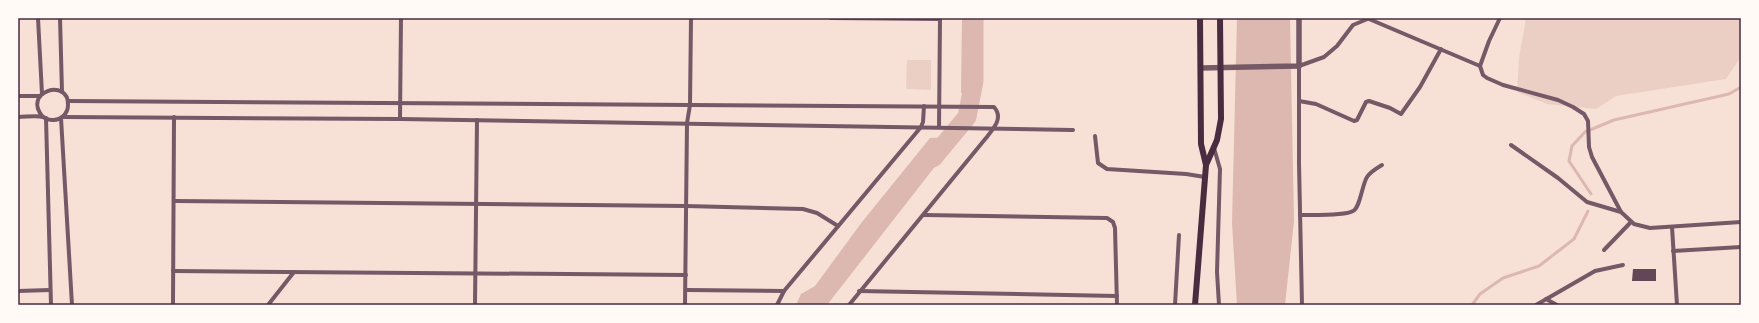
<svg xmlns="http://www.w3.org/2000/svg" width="1759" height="323" font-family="Jost,sans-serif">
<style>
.green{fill:#ebcfc5}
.water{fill:#dcb8b0}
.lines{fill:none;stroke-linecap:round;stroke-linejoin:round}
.stream{stroke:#dcb8b0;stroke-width:3}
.river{stroke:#dcb8b0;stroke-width:19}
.building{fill:#644757}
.minor{stroke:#755966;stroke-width:4}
.tertiary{stroke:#755966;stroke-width:5.5}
.secondary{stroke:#4a2c40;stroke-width:6}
.neatline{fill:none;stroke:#4a2c40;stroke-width:1.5}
</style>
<rect width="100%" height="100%" fill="#f7e1d7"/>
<g class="green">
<path d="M1526 18H1741V57L1726 79 1616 96 1596 109 1547 104 1517 92 1519 58Z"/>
<path d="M907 60H931V90L906 89Z"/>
</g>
<g class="water">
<path d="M962 18H978L977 93H961Z"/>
<path d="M1237 18H1290L1294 221 1285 305H1237L1232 223Z"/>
<path d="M958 137 827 305H796L801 294 815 286 862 222 930 138Z"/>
</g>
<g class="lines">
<g class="stream">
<path d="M1591 194 1569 161 1572 146 1585 132 1614 120 1729 94 1741 87"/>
<path d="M1472 305 1480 294 1503 278 1539 266 1574 239 1588 211"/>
</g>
<path class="river" d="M933 158 967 117 974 81V18"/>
</g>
<path class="building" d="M1633 269H1656V281H1632Z"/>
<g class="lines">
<g class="minor">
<path d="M38 18 42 94"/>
<path d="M60 18 62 92"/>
<path d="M831 18 940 19"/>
<path d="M1369 19 1480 66 1483 75 1487 78 1503 85 1558 100 1573 107 1584 114 1588 121 1589 147 1592 157 1621 212 1634 224 1650 228 1741 222"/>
<path d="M1480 66 1489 41 1500 18"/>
<path d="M18 96H40"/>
<path d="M68 101 994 107C1004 118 993 129 986 138L849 305"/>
<path d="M1299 101 1316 104 1354 121 1357 120 1366 102 1369 101 1390 108 1401 114 1420 87 1441 49"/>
<path d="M18 117C26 117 36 115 43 117 46 118 48 120 52 120 60 121 68 114 68 105 69 77 21 92 43 117"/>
<path d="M63 117 400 119 1073 130"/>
<path d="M46 118 51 305"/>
<path d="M61 118 72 305"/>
<path d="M400 119 401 18"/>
<path d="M939 127 940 18"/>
<path d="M1095 136 1098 163 1107 169 1186 174 1205 177"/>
<path d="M1511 145 1558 178 1587 202 1621 212"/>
<path d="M1214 148 1220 169 1217 272 1219 305"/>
<path d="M174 201 686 206 803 209 817 213 838 226"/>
<path d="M924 215 1107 218 1113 222 1115 228 1117 305"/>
<path d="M1300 215C1312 215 1344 216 1353 211 1360 208 1362 185 1367 177 1370 172 1377 168 1382 165"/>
<path d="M1672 227 1677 305"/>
<path d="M1604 250 1631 222"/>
<path d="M1673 251 1741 247"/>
<path d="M173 271 686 275"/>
<path d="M686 290 784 291"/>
<path d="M18 291 50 290"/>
<path d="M859 291 1117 296"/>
<path d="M1546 299 1557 305"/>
<path d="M173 305 174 117"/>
<path d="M268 305 294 272"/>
<path d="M475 305 477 120"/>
<path d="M685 305 687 123 690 105 691 18"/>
<path d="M777 305 784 291 921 127 923 122 924 106"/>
<path d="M1175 305 1179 235"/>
<path d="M1302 305 1299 163V66L1324 57 1337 46 1353 25 1370 18"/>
<path d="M1536 305 1595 271 1623 265"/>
</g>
<path class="tertiary" d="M1201 68 1299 66V18"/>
<g class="secondary">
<path d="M1200 18 1201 144 1206 165"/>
<path d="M1195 305 1206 165 1217 140 1221 119 1220 18"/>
</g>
</g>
<rect width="1759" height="323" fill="none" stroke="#fffaf5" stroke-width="38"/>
<rect x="19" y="19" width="1721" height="285" class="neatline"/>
</svg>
